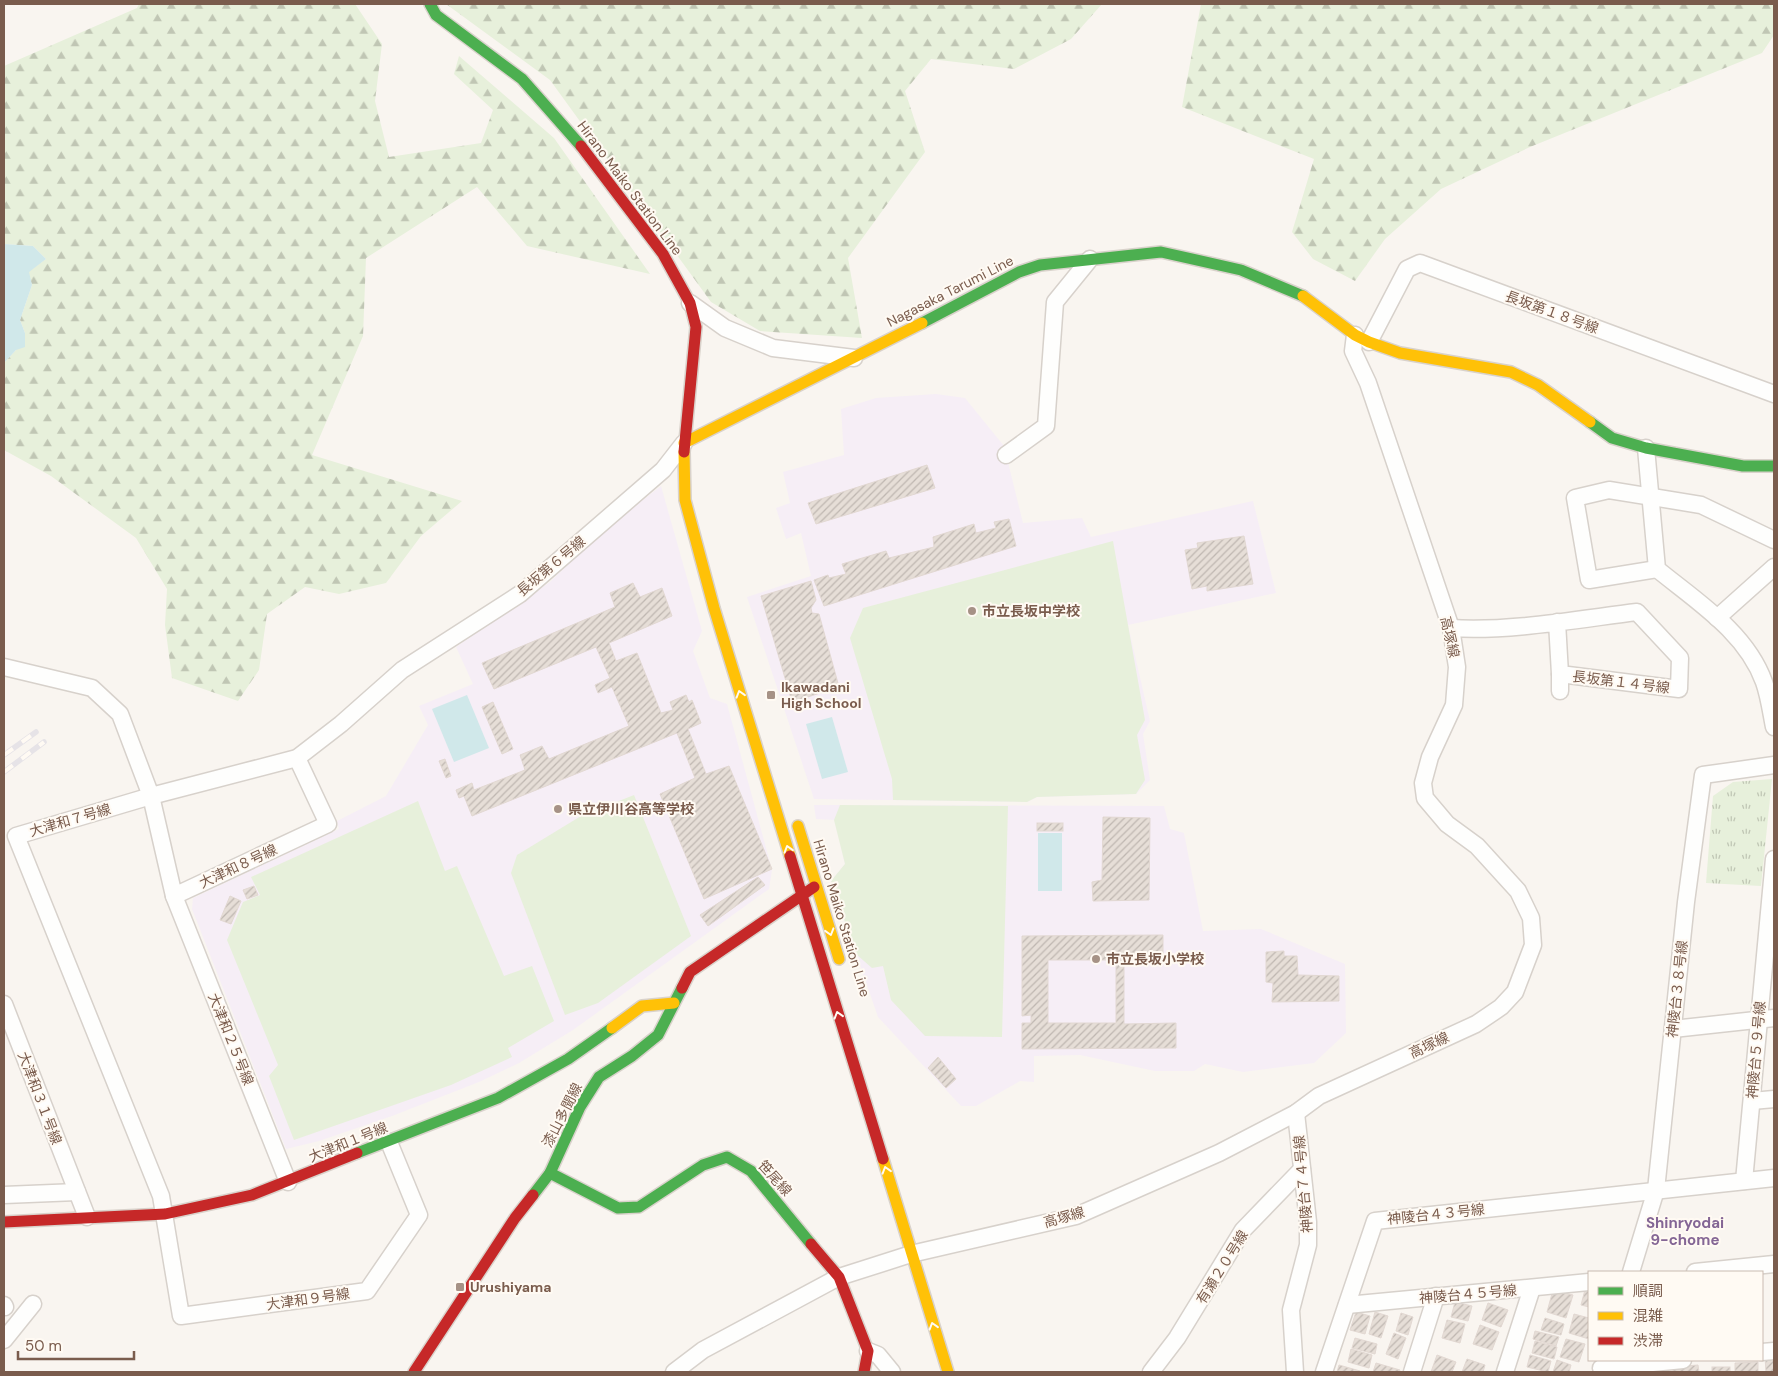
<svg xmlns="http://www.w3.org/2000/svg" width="1778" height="1376" font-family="'DM Sans','Noto Sans JP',sans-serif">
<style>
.education{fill:#f6eef6}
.grass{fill:#e7f0db}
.forest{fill:url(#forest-firs)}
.park{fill:url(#park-tufts)}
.water{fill:#d0e8ea}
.building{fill:url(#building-hatch);stroke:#e2d8d2;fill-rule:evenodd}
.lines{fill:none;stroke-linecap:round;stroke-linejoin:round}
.street-casing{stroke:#d7d1cb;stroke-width:19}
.fast-casing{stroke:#d9d2cb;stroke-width:14}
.slow-casing{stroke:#d9d2cb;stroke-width:14}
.jam-casing{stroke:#d9d2cb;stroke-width:14}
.street{stroke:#fefefd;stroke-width:16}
.fast{stroke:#4caf50;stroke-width:11}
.slow{stroke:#ffc107;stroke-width:11}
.jam{stroke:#c62828;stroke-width:11}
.rail-casing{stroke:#e6e3e7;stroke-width:5.5}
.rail{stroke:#fffaf3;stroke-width:4;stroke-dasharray:11;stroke-linecap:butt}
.oneway{stroke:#fffaf3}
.poi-dot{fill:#a69286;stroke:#fffaf3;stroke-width:2}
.labels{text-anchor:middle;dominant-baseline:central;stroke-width:4;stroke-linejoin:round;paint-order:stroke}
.street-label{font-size:14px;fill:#7a5c4d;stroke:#fffaf3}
.poi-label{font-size:14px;font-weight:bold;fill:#7a5c4d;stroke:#fffaf3;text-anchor:start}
.neighbourhood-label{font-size:15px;font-weight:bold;fill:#846695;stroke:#fffaf3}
</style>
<defs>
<pattern id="forest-firs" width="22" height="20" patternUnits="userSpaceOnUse" patternTransform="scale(1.25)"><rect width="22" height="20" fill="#e7f0db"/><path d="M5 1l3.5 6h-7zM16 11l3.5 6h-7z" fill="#c0c6b4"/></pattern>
<pattern id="park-tufts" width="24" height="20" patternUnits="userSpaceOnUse" patternTransform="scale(1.25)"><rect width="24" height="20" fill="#e7f0db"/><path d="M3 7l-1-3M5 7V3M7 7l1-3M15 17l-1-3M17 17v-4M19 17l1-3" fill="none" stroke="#c0c6b4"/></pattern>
<pattern id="building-hatch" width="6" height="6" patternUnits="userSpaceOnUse" patternTransform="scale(1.25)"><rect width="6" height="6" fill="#e6ded7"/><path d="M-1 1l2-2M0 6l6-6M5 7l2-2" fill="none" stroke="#bfb7b1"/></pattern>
</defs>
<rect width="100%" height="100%" fill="#f9f5f0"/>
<g class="education">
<path d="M936 394 965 398 1004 446 1023 523 1082 518 1091 537 1253 501 1276 593 1128 625 1150 721 1143 734 1150 780 1136 794 1037 797 1027 802 814 799 747 597 811 576 801 533 786 539 776 508 790 503 783 472 844 455 841 409 876 398Z"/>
<path d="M661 486 702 631 693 651 710 698 727 704 772 870 769 889 573 1030 519 1063 479 1082 392 1116 319 1141 286 1149 192 909 193 898 339 829 337 821 386 796 428 725 419 706 473 684 456 647 550 582 604 530Z"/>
<path d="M814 805 1164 806 1170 829 1184 833 1203 931 1261 929 1345 964 1346 1033 1314 1063 1243 1072 1205 1064 1194 1071H1155L1080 1055 1034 1056V1082L1020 1081 976 1106H961L878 1017 831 881 845 864 835 820 816 819Z"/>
</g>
<g class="grass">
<path d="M1113 541 1145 720 1137 735 1145 780 1136 794 1037 797 1027 802 893 800 892 779 850 638 863 608Z"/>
<path d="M634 795 691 936 598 1003 565 1015 511 873 517 855 581 816Z"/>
<path d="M418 801 445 871 457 866 504 976 532 966 554 1021 508 1048 512 1057 451 1085 294 1140 269 1076 278 1065 227 940 243 902 260 895 251 877Z"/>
<path d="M840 805 1008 806 1002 1037 925 1036 891 1000 883 966 872 968 856 954 831 881 845 864 834 820Z"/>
</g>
<g class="forest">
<path d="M139 4H355L382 44 375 101 389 157 481 143 493 110 454 74 459 56 554 138 650 274 527 246 477 187 366 258 363 336 312 455 462 501 421 536 386 583 339 594 305 587 267 614 259 670 238 701 172 678 165 625 167 589 136 538 51 476 4 450V363L16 350 25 333 20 320 32 285 28 272 46 259 33 246 4 244V66L137 8Z"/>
<path d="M446 4H1102L1071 39 1014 69 931 59 905 91 925 152 848 258 862 338 760 331 711 302 550 80Z"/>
<path d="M1201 4H1774V35L1762 53 1530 147 1441 189 1385 239 1355 281 1313 259 1292 232 1314 159 1182 107Z"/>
</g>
<path class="park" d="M1772 779 1761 886 1706 883 1713 796 1733 782Z"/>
<g class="water">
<path d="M4 244 33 246 46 259 29 272 32 285 20 320 25 333V347L16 350 4 363Z"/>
<path d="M467 695 489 748 454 762 432 709Z"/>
<path d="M832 717 848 772 822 779 806 724Z"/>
<rect x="1038" y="833" width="24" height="58"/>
</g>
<g class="building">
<path d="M927 465 935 488 816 524 808 503Z"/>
<path d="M1009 519 1016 546 824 606 814 580 828 575 829 578 846 574 842 564 886 551 889 558 934 547 933 537 974 524 976 533 996 528 994 522Z"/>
<path d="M1244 536 1253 584 1207 591V586L1192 589 1185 550 1198 548 1197 543Z"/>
<path d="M811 581 816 600 811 608 812 613 819 614 839 687 792 702 761 596Z"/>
<path d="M633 583 640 597 662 588 672 616 609 643 616 661 637 653 661 713 673 710 670 702 686 695 689 702 692 700 701 723 688 729 706 774 729 766 772 869 704 899 660 794 695 778 677 733 472 816 464 796 459 798 456 790 472 783 474 790 525 770 520 755 542 746 549 759 629 726 612 687 598 693 595 685 610 678 596 647 494 689 482 663 615 607 610 593Z"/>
<path d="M493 702 513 749 502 754 482 707Z"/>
<path d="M445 759 451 776 446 778 439 761Z"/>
<path d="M1103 817 1150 818 1149 900 1093 901 1092 882 1102 880Z"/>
<rect x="1037" y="823" width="26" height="8"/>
<path d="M758 877 765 885 708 926 700 915Z"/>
<path d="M254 886 258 895 247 899 243 890Z"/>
<path d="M230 896 241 901 231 924 220 920Z"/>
<path d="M1163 935V959H1124V1024L1176 1023V1048L1022 1049V1023H1031V1015L1022 1016V936ZM1048 960H1116V1023H1048Z"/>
<path d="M1284 951V956H1297L1298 975 1339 976V1001L1272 1002 1273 983 1266 982V952Z"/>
<path d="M938 1057 956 1079 946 1088 928 1068Z"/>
<path d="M1586 1286 1589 1287V1307L1581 1305Z"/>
<path d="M1553 1290 1573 1295 1566 1318 1547 1312Z"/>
<path d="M1455 1302 1472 1306 1468 1321 1451 1317Z"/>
<path d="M1488 1303 1508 1310 1501 1327 1482 1320Z"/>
<path d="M1356 1312 1370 1316 1365 1334 1350 1330Z"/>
<path d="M1375 1312 1388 1316 1381 1338 1369 1334Z"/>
<path d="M1401 1313 1413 1317 1408 1335 1396 1331Z"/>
<path d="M1574 1314 1589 1318V1339L1569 1333Z"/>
<path d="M1545 1318 1564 1324 1561 1335 1541 1330Z"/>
<path d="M1447 1320 1465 1324 1460 1343 1442 1338Z"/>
<path d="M1480 1325 1499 1332 1492 1350 1473 1344Z"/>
<path d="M1535 1331 1559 1337 1556 1346 1533 1339Z"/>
<path d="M1394 1333 1406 1338 1398 1359 1386 1354Z"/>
<path d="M1355 1338 1377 1344 1375 1354 1352 1348Z"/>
<path d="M1566 1339 1585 1344 1579 1362 1560 1357Z"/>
<path d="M1535 1341 1557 1347 1554 1359 1532 1353Z"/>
<path d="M1351 1349 1372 1355 1369 1368 1348 1362Z"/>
<path d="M1437 1355 1456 1362 1452 1372H1431Z"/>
<path d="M1530 1355 1551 1361 1548 1372 1527 1367Z"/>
<path d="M1765 1357H1774V1372H1766Z"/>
<path d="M1467 1359 1485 1365 1483 1372H1462Z"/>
<path d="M1557 1360 1571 1365 1569 1372H1553Z"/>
<path d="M1758 1362V1372H1735V1363Z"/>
<path d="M1376 1363 1400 1370 1399 1372H1373Z"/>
<path d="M1339 1365 1360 1371 1359 1372H1337Z"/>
<path d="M1698 1365 1699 1372H1673V1367Z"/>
<rect x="1712" y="1367" width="18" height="5"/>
</g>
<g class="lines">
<defs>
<g id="street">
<path d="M690 303 725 328 773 348 854 358"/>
<path d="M1369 342 1407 269 1420 263 1774 394"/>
<path d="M1646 448 1657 569C1696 601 1746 632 1764 682 1769 696 1771 712 1774 727"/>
<path d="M1006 455 1046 426 1055 302 1090 259"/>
<path d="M1657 569 1589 580 1575 498 1609 490 1701 505 1774 540"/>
<path d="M1717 618 1774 567"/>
<path d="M1451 628C1508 632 1580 619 1637 612L1680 658 1679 689 1560 674 1557 622"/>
<path d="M4 667 92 688 120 714 151 796 174 896 328 824 297 758"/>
<path d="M1560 674V691"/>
<path d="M174 896 288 1182"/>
<path d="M4 1004 87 1217"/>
<path d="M1673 1029 1774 1018"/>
<path d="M1752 1101 1774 1099"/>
<path d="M389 1142 419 1215 367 1291 181 1316 161 1196 16 836 151 796 297 758 341 724 402 670 520 594 663 470 684 443"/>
<path d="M1744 1181 1774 859"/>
<path d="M4 1195 77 1192"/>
<path d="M1631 1272 1656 1190 1686 902 1703 775 1774 765"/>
<path d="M1695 1272 1774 1264"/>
<path d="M4 1305 5 1307"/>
<path d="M1347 1305 1589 1282"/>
<path d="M4 1340 33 1304"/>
<path d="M868 1351 878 1355 892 1372"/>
<path d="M1762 1352 1774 1351"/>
<path d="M1601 1368 1683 1360"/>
<path d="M674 1372 703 1350 839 1277 911 1254 1076 1216 1219 1153 1296 1113 1319 1096 1476 1024 1501 1007 1515 992 1533 945 1531 918 1518 891 1477 846 1447 824 1425 798 1423 783 1430 757 1454 705 1457 667 1451 628 1368 383 1353 351 1355 335"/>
<path d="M1151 1372 1177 1338 1243 1230 1302 1169"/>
<path d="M1295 1372 1291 1310 1308 1245V1222L1296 1113"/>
<path d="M1324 1372 1375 1221 1774 1178"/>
<path d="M1412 1372 1436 1296"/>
<path d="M1505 1372 1532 1288"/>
</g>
<g id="fast">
<path d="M430 4 436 15 522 79 581 146"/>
<path d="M922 323 1019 272 1040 265 1161 252 1241 270 1303 296"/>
<path d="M1590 422 1612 438 1646 448 1743 466H1774"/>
<path d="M357 1153 498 1098 568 1059 612 1028"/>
<path d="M550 1173 618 1208 639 1207 703 1165 727 1157 751 1171 811 1244"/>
<path d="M533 1195 550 1173 580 1107 599 1077 632 1056 658 1035 682 988"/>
</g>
<g id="slow">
<path d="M1303 296 1355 335 1369 342 1400 353 1511 372 1538 385 1590 422"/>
<path d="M684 443 922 323"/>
<path d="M684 452 685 500 714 608 790 856"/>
<path d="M798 826 839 959"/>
<path d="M612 1028 642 1006 674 1003"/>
<path d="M883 1159 948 1372"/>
</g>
<g id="jam">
<path d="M581 146 663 254 690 303 696 327 684 452"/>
<path d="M790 856 883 1159"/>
<path d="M682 988 690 972 814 887"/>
<path d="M4 1222 165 1214 252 1195 357 1153"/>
<path d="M811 1244 839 1277 868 1351 864 1372"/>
<path d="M414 1372 515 1218 533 1195"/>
</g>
</defs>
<use href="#street" class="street-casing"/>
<use href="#fast" class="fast-casing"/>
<use href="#slow" class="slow-casing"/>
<use href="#jam" class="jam-casing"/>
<use href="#street" class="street"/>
<use href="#fast" class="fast"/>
<use href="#slow" class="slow"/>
<use href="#jam" class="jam"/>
<defs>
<g id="rail">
<path d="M4 755 36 732"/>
<path d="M4 772 44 742"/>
</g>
</defs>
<use href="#rail" class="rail-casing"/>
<use href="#rail" class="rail"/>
</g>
<defs><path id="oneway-chevron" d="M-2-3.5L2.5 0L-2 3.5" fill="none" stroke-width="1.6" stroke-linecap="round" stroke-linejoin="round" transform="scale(1.25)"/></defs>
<g class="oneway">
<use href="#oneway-chevron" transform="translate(740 694) rotate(-107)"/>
<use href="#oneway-chevron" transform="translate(788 849) rotate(-107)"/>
<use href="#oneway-chevron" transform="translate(830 932) rotate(73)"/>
<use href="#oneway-chevron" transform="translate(838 1015) rotate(-107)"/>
<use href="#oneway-chevron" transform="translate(886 1170) rotate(-107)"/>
<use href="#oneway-chevron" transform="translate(933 1326) rotate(-107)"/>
</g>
<g class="poi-dot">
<circle cx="972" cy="611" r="5"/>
<rect x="766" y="690" width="10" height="10" rx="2.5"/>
<circle cx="558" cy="809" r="5"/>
<circle cx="1096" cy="959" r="5"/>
<rect x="455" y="1282" width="10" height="10" rx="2.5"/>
</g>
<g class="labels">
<g class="street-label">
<text transform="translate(630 188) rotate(53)">Hirano Maiko Station Line</text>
<text transform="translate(950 291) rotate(-27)">Nagasaka Tarumi Line</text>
<text transform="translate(1552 312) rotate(20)">長坂第１８号線</text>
<text transform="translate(551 566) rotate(-40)">長坂第６号線</text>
<text transform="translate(1450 637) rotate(77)">高塚線</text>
<text transform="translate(1621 682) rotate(7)">長坂第１４号線</text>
<text transform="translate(70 820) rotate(-16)">大津和７号線</text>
<text transform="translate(238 866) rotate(-25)">大津和８号線</text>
<text transform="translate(842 918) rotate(73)">Hirano Maiko Station Line</text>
<text transform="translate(1677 989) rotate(-84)">神陵台３８号線</text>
<text transform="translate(231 1039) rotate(68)">大津和２５号線</text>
<text transform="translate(1429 1045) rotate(-25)">高塚線</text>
<text transform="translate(1756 1050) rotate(-85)">神陵台５９号線</text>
<text transform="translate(40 1098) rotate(69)">大津和３１号線</text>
<text transform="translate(562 1115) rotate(-63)">漆山多聞線</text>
<text transform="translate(348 1142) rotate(-22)">大津和１号線</text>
<text transform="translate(775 1178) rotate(48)">笹尾線</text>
<text transform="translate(1303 1184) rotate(-95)">神陵台７４号線</text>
<text transform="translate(1436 1214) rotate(-6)">神陵台４３号線</text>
<text transform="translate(1064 1217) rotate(-16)">高塚線</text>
<text transform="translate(1222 1267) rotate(-58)">有瀬２０号線</text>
<text transform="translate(1468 1294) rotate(-5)">神陵台４５号線</text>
<text transform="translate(308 1299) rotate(-8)">大津和９号線</text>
</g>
<g class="poi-label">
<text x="982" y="611">市立長坂中学校</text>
<text x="781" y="687">Ikawadani<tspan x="781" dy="16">High School</tspan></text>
<text x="568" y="809">県立伊川谷高等学校</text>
<text x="1106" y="959">市立長坂小学校</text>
<text x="470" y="1287">Urushiyama</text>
</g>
<g class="neighbourhood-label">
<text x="1685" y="1223">Shinryodai<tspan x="1685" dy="17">9-chome</tspan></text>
</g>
</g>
<rect width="1778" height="1376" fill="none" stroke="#7a5c4d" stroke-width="10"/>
<rect x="1588" y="1271" width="175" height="90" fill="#fffaf3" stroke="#cabbb1"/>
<rect x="1598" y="1287" width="25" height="8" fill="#4caf50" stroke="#cabbb1"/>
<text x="1633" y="1296" font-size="15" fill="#7a5c4d">順調</text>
<rect x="1598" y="1312" width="25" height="8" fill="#ffc107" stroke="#cabbb1"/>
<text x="1633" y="1321" font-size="15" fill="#7a5c4d">混雑</text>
<rect x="1598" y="1337" width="25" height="8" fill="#c62828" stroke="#cabbb1"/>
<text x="1633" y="1346" font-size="15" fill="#7a5c4d">渋滞</text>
<path d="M18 1351v8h116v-8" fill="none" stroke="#7a5c4d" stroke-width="2.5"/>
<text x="25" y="1351" font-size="15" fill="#7a5c4d" stroke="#fffaf3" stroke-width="4" paint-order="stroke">50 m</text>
</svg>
